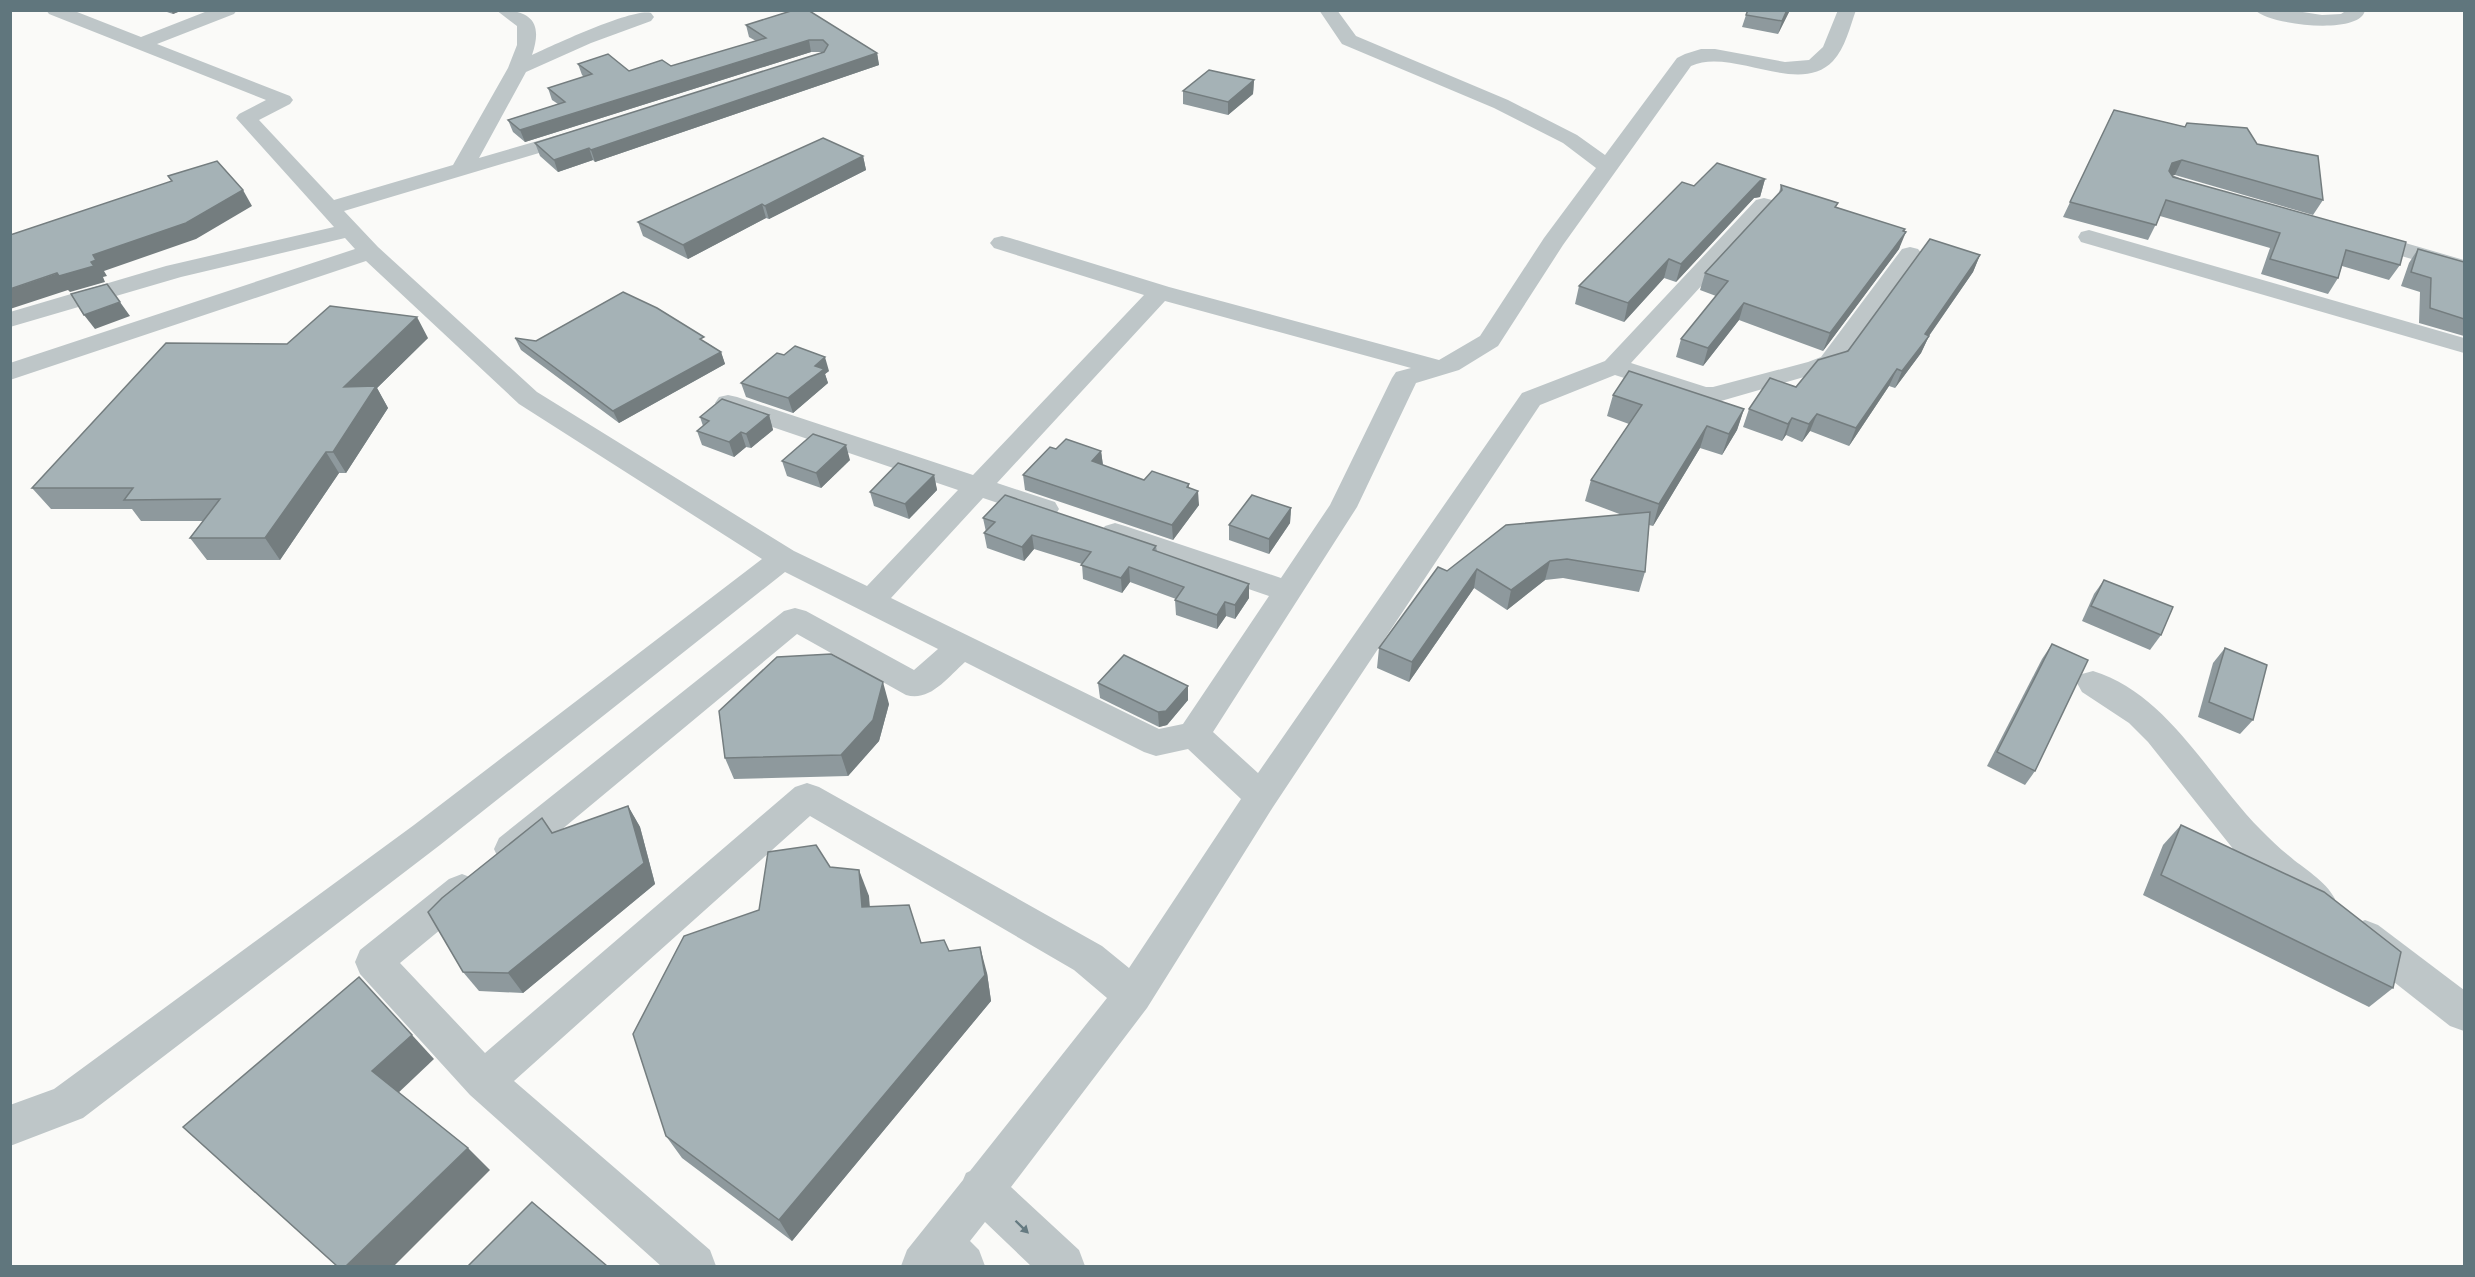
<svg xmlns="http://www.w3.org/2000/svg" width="2475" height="1277" font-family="'Fira Sans',sans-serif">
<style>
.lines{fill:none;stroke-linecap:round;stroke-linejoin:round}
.minor{fill:#bec6c8;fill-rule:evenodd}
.wall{fill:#8e999d}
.shaded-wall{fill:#747d7f}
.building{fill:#a5b2b6;stroke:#747d7f;stroke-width:1.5}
.oneway{fill:#657a81}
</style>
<rect width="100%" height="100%" fill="#fafaf8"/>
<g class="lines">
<g class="minor">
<path d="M46 10H72L141 37 210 10H237L234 14 157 44 290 96 293 100 290 104 259 120 334 200 453 165 508 68 517 45V26L496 10C529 10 544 20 532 55 554 45 632 8 651 13L654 17 651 21 591 43 526 72 479 158 579 129 586 131 589 135 586 139 344 211 378 247 537 392 794 551 867 586 958 490 719 409 715 403 719 397 728 395 737 397 973 475 1144 295 994 248 990 243 994 238 1002 236 1010 238 1169 287 1439 360 1480 336 1544 238 1596 168 1563 143 1494 108 1342 44 1319 10H1337L1356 36 1508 100 1577 135 1605 155 1677 58 1685 54 1701 49H1715L1785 62 1809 60 1823 47 1838 10H1856C1850 27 1845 48 1833 61 1799 97 1732 47 1691 66L1563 245 1498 346 1459 370 1416 383 1357 507 1213 732 1258 773 1522 393 1605 361 1756 200 1764 198 1772 200 1775 205 1631 363 1706 387H1713L1808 362 1821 357 1902 249 1910 247 1918 249 1922 254 1839 367 1714 403 1695 401 1615 375 1540 405 1273 807 1147 1008 1011 1187 1079 1250 1085 1266H1031L985 1222 970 1241 979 1250 985 1266H901L907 1250 963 1180 966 1173 970 1171 1107 998 1074 970 810 816 514 1081 710 1250 716 1266H661L470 1095 360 974 355 962 360 950 449 879 462 874 475 879 480 890 475 901 400 963 485 1053 795 787 807 783 819 787 1102 946 1129 968 1241 799 1188 749 1156 756 1144 752 965 662C947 678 930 702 906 695L797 634 525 860 512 864 499 860 494 849 499 838 784 611 795 608 806 611 914 670 938 649 785 572 440 845 83 1118 10 1146V1105L54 1089 414 825 762 559 519 404 366 261 10 380V363L355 249 345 238 181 277 10 327V312L166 266 334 227 236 118 239 114 266 100 49 14ZM1165 301 1411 368 1396 372 1392 378 1330 505 1281 578 1125 526 1115 523 1105 526 1100 533 1105 540 1269 596 1183 724 1159 729 891 598 983 498 1045 519 1055 516 1059 509 1055 502 997 483Z"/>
<path d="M2255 10H2290L2322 15 2341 14 2347 10H2365C2361 36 2268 25 2255 10Z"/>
<path d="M2089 230 2464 338V353L2081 242 2078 237 2081 232Z"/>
<path d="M2364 231 2464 260V274L2356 243 2353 238 2356 233Z"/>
<path d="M2093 671C2168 694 2209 778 2261 830 2270 839 2279 848 2288 855 2304 869 2325 880 2335 899L2329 910 2316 915 2303 910 2262 877 2234 850 2148 742 2129 723 2082 692 2077 683 2082 674Z"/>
<path d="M2365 920 2378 925 2464 990V1031L2450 1026 2352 949 2346 937 2352 925Z"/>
</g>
</g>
<g class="wall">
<path d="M161 10H183L173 14Z"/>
<path d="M794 10 877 53 879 65 595 162 593 160 558 172 540 156 535 143 825 52H811L525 142 513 132 508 120 558 104 552 100 548 88 584 77 582 75 578 64 629 71 671 66 756 41 749 37 746 25Z"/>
<path d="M1790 10 1778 34 1742 27 1746 15Z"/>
<path d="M1254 80 1253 94 1228 115 1183 104V91Z"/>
<path d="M2114 110 2257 144 2323 200 2313 215 2175 175H2172L2400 265 2389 280 2342 266 2338 278 2328 294 2261 274 2270 248 2160 216 2148 240 2063 217Z"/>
<path d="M863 156 866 170 769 219 766 218 688 259 643 236 638 222Z"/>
<path d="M1765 179 1760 197 1754 198 1676 282 1664 278 1624 322 1575 304 1579 286 1694 186Z"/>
<path d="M1781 185 1838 203 1836 207 1904 231 1899 249 1823 351 1739 320 1703 366 1676 357 1681 339 1716 296 1700 290 1705 273 1779 193Z"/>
<path d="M2418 249 2464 262V336L2419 323 2420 292 2401 286 2409 263Z"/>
<path d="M1980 255 1973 272 1929 336 1921 353 1895 388 1889 386 1849 446 1810 431 1802 442 1786 435 1782 441 1743 427 1749 409 1796 387Z"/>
<path d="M428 338 377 388 388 408 346 473H339L280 560H207L190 538 203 521H141L132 509H51L32 488 287 344Z"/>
<path d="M515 338 536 341 706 342 721 352 725 364 619 423 521 350Z"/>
<path d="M829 371 825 374 828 383 793 413 746 397 741 383Z"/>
<path d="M1613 395 1744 409 1737 430 1722 455 1700 448 1653 526 1649 525 1645 572 1639 592 1563 578 1545 580 1507 610 1474 588 1409 682 1377 668 1379 648 1447 571 1622 515 1585 501 1591 480 1629 424 1607 416Z"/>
<path d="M769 415 773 430 751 448 746 447 734 457 702 445 697 431 703 426 700 417Z"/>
<path d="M1056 449 1101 451 1103 465 1144 480 1189 484V488L1199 505 1173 540 1025 490 1023 475Z"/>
<path d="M850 460 821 488 787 476 782 461Z"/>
<path d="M934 475 937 490 909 519 874 506 870 492Z"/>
<path d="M1291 508 1290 523 1269 554 1229 540V525Z"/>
<path d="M983 518 1156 546 1157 552 1249 598 1235 619 1226 616 1217 629 1176 615 1175 600 1176 599 1130 582 1122 593 1083 579 1082 564 1034 549 1024 561 987 548 984 533 986 532Z"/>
<path d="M2104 580 2161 635 2150 650 2082 621 2094 594Z"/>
<path d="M2052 644 2035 771 2025 785 1987 766 2042 659Z"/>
<path d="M2225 648 2253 720 2240 734 2198 717 2213 663Z"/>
<path d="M1098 683 1188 686V700L1167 725 1159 727 1100 698Z"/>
<path d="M889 704 879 741 848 776 734 779 725 758Z"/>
<path d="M628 806 640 827 655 884 523 993 479 991 463 972 552 833Z"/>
<path d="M2181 825 2393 988 2369 1007 2143 895 2163 845Z"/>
<path d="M830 867 869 896V907L921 943 949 951 987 973 991 1001 792 1241 682 1158 666 1136Z"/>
</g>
<g class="shaded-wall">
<path d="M171 10H183L173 14Z"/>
<path d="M1787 10H1790L1778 34 1782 21Z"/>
<path d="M809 40 811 52 525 142 520 130Z"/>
<path d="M877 53 879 65 595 162 591 150Z"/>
<path d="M1254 80 1253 94 1228 115V102Z"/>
<path d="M589 148 593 160 558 172 554 160Z"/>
<path d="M863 156 866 170 769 219 765 206Z"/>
<path d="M2182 160 2175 175 2164 178 2172 163Z"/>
<path d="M1765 179 1760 197 1754 198 1676 282 1681 264 1760 181Z"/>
<path d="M243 190 252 206 196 239 104 271 107 276 103 277 105 282 70 292 68 290 10 309V289L91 262 93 255Z"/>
<path d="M762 204 766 218 688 259 683 245Z"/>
<path d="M1905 229 1902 237 1906 232 1899 249 1823 351 1830 333Z"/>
<path d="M1980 255 1973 272 1928 337 1929 336 1921 353 1895 388 1902 371 1925 334Z"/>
<path d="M1669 259 1664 278 1624 322 1628 303Z"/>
<path d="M120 302 130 316 95 329 84 315Z"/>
<path d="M1744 303 1739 320 1703 366 1708 348Z"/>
<path d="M417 317 428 338 377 388 388 408 346 473 333 452 344 387Z"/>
<path d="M721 352 725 364 619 423 613 411Z"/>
<path d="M825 357 829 371 825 374 828 383 793 413 788 398 815 366Z"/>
<path d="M1897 369 1889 386 1849 446 1856 428Z"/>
<path d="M1744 409 1737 430 1722 455 1729 434Z"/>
<path d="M1817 414 1810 431 1802 442 1809 424Z"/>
<path d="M769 415 773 430 751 448 746 434Z"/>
<path d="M1792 418 1786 435 1782 441 1788 424Z"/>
<path d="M1707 426 1700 448 1653 526 1659 504Z"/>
<path d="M741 432 746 447 734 457 729 442Z"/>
<path d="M846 445 850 460 821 488 816 473Z"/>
<path d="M1101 451 1103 466 1092 461Z"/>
<path d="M326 452 339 473 280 560 265 538Z"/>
<path d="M934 475 937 490 909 519 905 504Z"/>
<path d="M1198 491 1199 505 1173 540 1172 525Z"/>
<path d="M1291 508 1290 523 1269 554V539Z"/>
<path d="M1032 535 1034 549 1024 561 1022 547Z"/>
<path d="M1550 561 1545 580 1507 610 1511 590Z"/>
<path d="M1129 567 1130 582 1122 593 1121 578Z"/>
<path d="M1477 569 1474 588 1409 682 1412 662Z"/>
<path d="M1249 584V598L1235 619V605Z"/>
<path d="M1225 602 1226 616 1217 629V615Z"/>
<path d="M883 682 889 704 879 741 848 776 841 755Z"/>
<path d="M1188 686V700L1167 725 1159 727 1158 712Z"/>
<path d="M628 806 640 827 655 884 523 993 508 973Z"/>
<path d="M859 870 869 896 872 933 862 907Z"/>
<path d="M980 947 987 973 991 1001 792 1241 779 1220Z"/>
<path d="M359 977 434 1059 396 1095 372 1071Z"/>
<path d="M468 1148 490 1170 394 1266H346Z"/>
</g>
<g class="building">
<path d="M794 10H808L877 53 591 150 589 148 554 160 535 143 824 52 828 45 823 40H809L520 130 508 120 565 102 548 88 592 74 578 64 608 54 629 71 662 60 671 66 766 38 746 25Z"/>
<path d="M1748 10H1787L1782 21 1746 15Z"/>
<path d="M1209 70 1254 80 1228 102 1183 91Z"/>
<path d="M2114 110 2185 127 2187 123 2247 128 2257 144 2318 156 2323 200 2182 160 2172 163 2169 171 2173 177 2406 242 2400 265 2346 250 2338 278 2270 259 2280 233 2166 200 2156 225 2070 202Z"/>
<path d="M823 138 863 156 765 206 762 204 683 245 638 222Z"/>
<path d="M217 161 243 190 186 223 93 255 96 260 91 262 94 266 59 276 57 273 10 289V235L172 181 168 176Z"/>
<path d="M1717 163 1765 179 1760 181 1681 264 1669 259 1628 303 1579 286 1682 182 1694 186Z"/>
<path d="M1781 185 1838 203 1835 207 1905 229 1903 231 1906 232 1830 333 1744 303 1708 348 1681 339 1728 281 1705 273 1782 190Z"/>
<path d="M1930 239 1980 255 1925 334 1929 336 1902 371 1897 369 1856 428 1817 414 1809 424 1792 418 1788 424 1749 409 1770 378 1796 387 1818 360 1848 351Z"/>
<path d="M2418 249 2464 262V319L2430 308 2431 278 2411 272Z"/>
<path d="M107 284 120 302 84 315 71 294Z"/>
<path d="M623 292 657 308 704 337 700 339 721 352 613 411 515 338 536 341Z"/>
<path d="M330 306 417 317 344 387 376 386 333 452H326L265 538H190L220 499 124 500 133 488H32L166 343 287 344Z"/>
<path d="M795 346 825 357 815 366 824 369 788 398 741 383 777 353 784 355Z"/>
<path d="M1629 371 1744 409 1729 434 1707 426 1659 504 1591 480 1642 405 1613 395Z"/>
<path d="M722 399 769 415 746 434 741 432 729 442 697 431 709 421 700 417Z"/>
<path d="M813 434 846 445 816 473 782 461Z"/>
<path d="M1066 439 1101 451 1092 461 1144 480 1152 471 1189 484 1187 487 1198 491 1172 525 1023 475 1050 447 1056 449Z"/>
<path d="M898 463 934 475 905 504 870 492Z"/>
<path d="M1005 495 1156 546 1153 550 1249 584 1235 605 1225 602 1217 615 1175 600 1184 587 1129 567 1121 578 1081 565 1091 552 1032 535 1022 547 984 533 995 522 983 518Z"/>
<path d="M1252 495 1291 508 1269 539 1229 525Z"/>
<path d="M1650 512 1645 572 1567 559 1550 561 1511 590 1477 569 1412 662 1379 648 1438 567 1447 571 1506 525Z"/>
<path d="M2104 580 2173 607 2161 635 2091 606Z"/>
<path d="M2052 644 2088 660 2035 771 1997 752Z"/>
<path d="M2225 648 2267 665 2253 720 2209 702Z"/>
<path d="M831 654 883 682 873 720 841 755 725 758 719 711 777 657Z"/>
<path d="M1124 655 1188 686 1166 711 1158 712 1098 683Z"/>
<path d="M628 806 644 863 508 973 463 972 428 912 442 898 542 818 552 833Z"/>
<path d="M2181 825 2324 892 2401 952 2393 988 2161 875Z"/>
<path d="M816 845 830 867 859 870 862 907 909 905 921 943 944 940 949 951 980 947 985 975 779 1220 666 1136 633 1034 684 936 759 910 768 852Z"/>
<path d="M359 977 412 1035 372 1071 468 1148 346 1266H337L183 1127Z"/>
<path d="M532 1202 607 1266H468Z"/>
</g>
<defs><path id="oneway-solid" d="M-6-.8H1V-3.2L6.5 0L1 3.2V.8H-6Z" transform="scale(1.5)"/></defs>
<use class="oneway" href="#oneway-solid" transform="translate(1022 1227) rotate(44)"/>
<rect width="2475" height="1277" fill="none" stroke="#60767d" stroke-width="24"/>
</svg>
